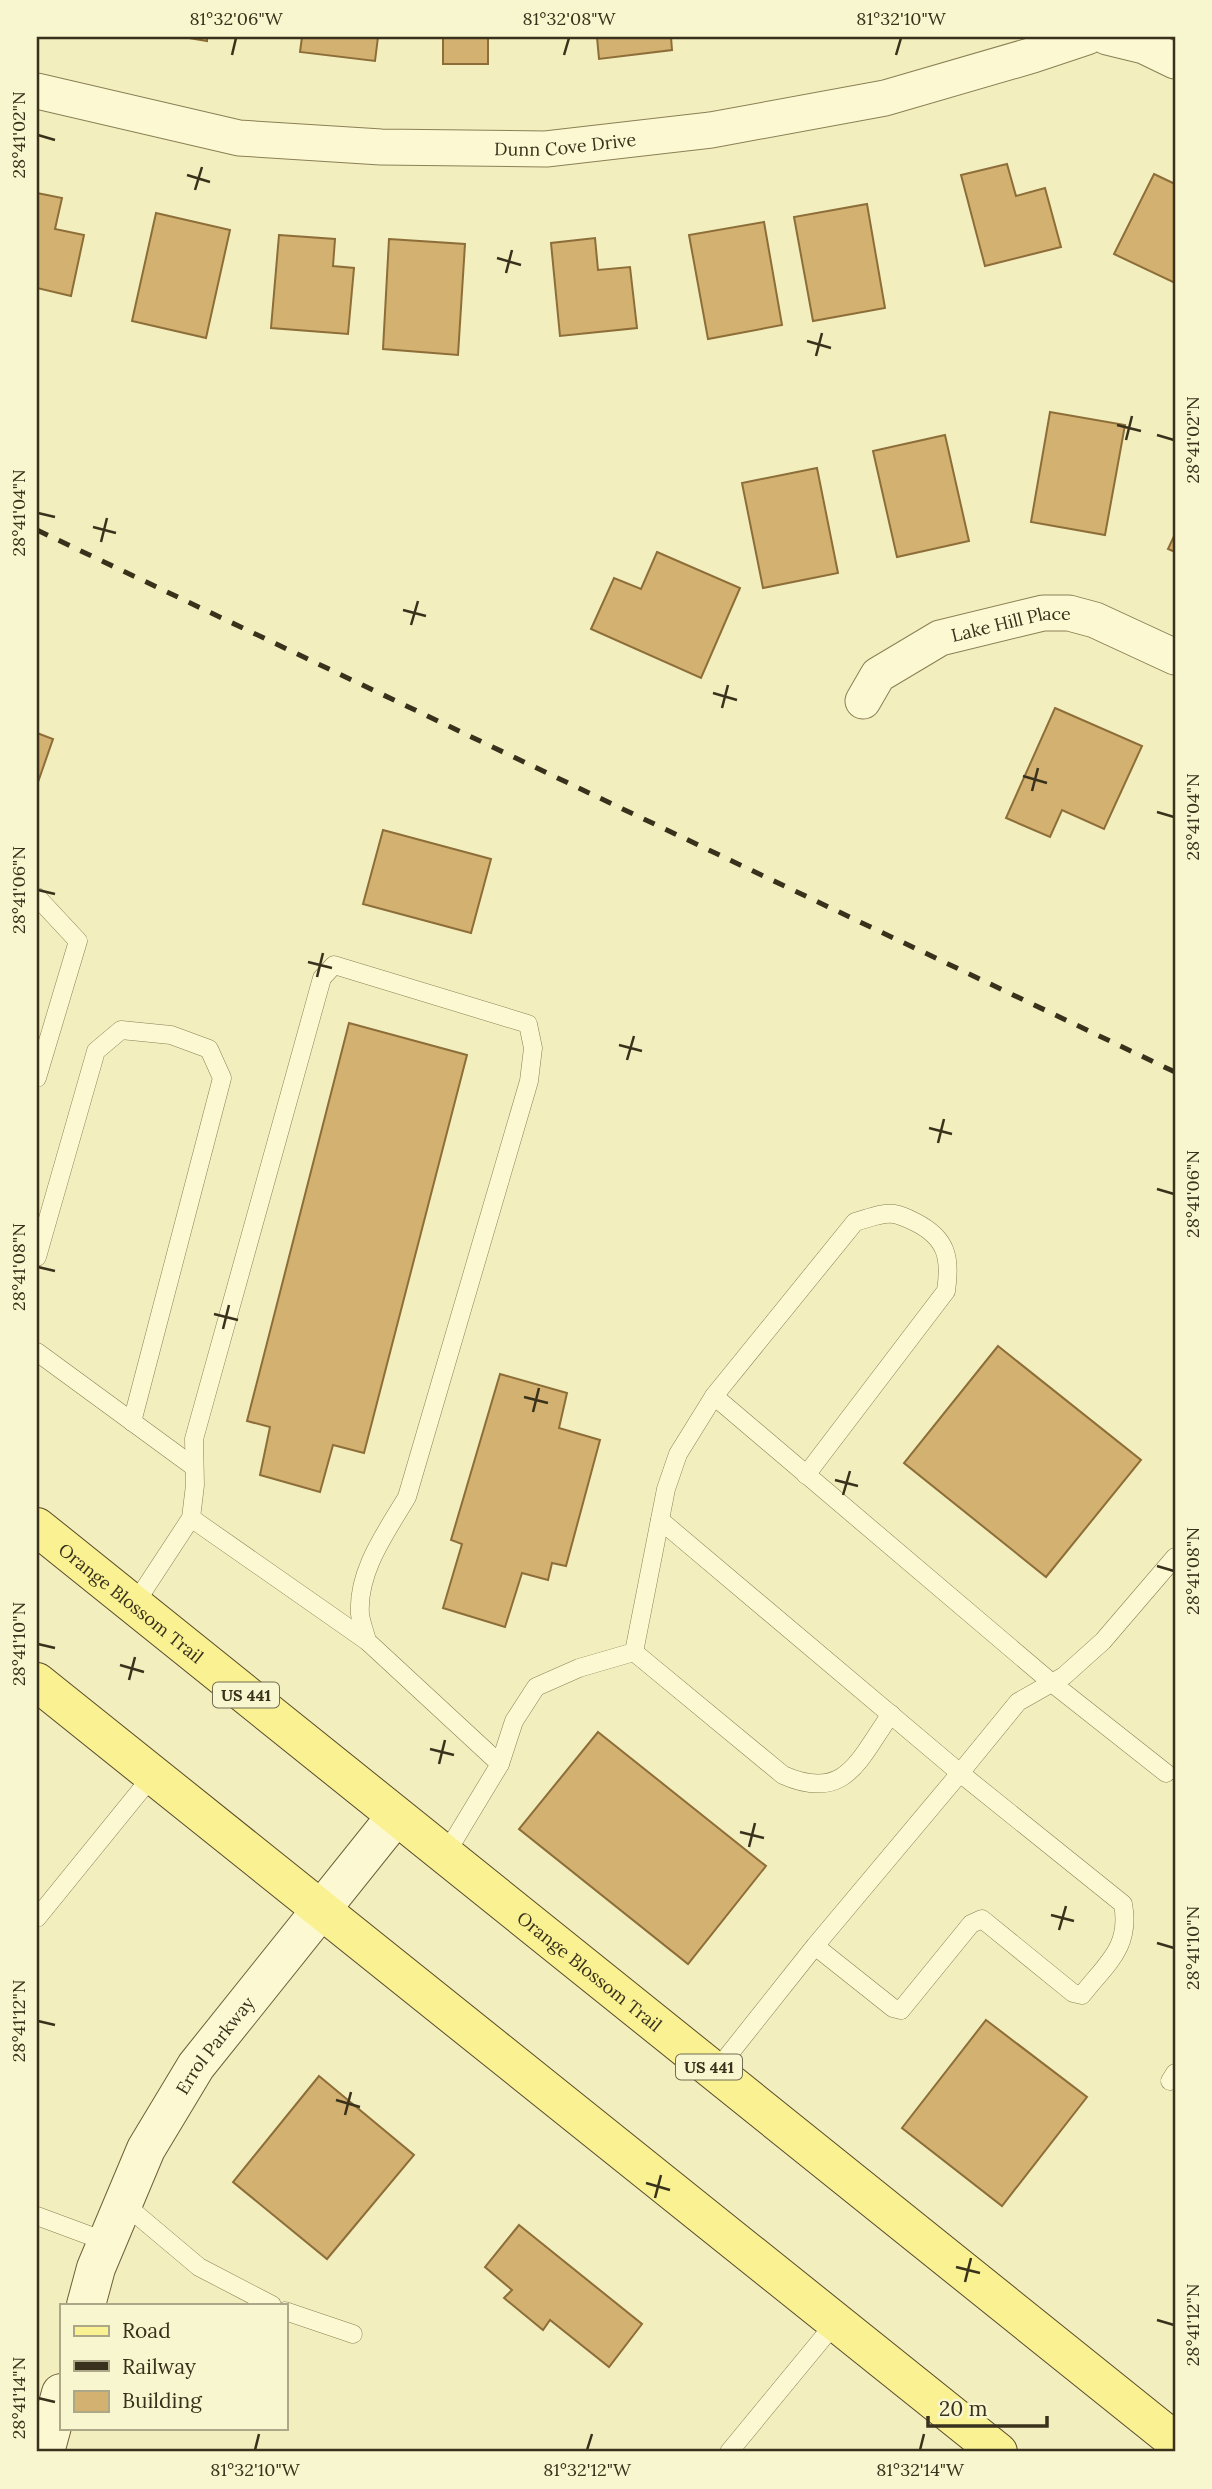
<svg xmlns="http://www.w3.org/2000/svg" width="1212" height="2489" font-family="Lora,serif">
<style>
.building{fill:#d3b170;stroke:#8d6e39;stroke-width:2}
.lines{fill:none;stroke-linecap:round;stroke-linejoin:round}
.lane-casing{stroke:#8b7f55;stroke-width:19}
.street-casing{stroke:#8b7f55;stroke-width:37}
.secondary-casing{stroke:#6d5f38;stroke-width:40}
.primary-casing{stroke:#584b2a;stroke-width:40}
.lane{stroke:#fcf9d2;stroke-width:18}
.street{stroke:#fcf9d2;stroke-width:35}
.secondary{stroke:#fcf9d2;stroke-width:38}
.primary{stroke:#f9f192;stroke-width:38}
.rail{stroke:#39311b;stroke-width:5;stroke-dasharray:12 12;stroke-linecap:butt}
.ticks{fill:none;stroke:#39311b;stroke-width:2.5}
.labels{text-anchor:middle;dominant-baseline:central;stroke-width:6;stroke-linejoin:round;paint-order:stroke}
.shield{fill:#f8f6ce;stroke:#726c51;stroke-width:2}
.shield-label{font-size:16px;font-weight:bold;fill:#39311b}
.street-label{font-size:18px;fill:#39311b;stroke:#f8f6ce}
.neatline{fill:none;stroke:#39311b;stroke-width:2.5}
.ticks-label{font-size:18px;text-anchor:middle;fill:#39311b}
</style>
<rect width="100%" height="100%" fill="#f2eebe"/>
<g class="building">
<path d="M183 37H207V41Z"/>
<path d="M302 37H378L375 61 300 52Z"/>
<rect x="443" y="37" width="45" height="27"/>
<path d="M597 37H671L672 50 599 59Z"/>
<path d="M1007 164 1016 196 1045 188 1061 247 985 266 961 175Z"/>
<path d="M1154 174 1175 184V283L1114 254Z"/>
<path d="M37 193 62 198 55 229 84 235 71 296 37 288Z"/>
<path d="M867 204 885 308 813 321 794 217Z"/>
<path d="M156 213 230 230 206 338 132 321Z"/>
<path d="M764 222 782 325 708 339 689 235Z"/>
<path d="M279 235 335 239 333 266 354 268 348 334 271 328Z"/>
<path d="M595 238 598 270 630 267 637 328 560 336 551 243Z"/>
<path d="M389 239 465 244 458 355 383 349Z"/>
<path d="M1050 412 1125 425 1105 535 1031 522Z"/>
<path d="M945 435 969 541 897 557 873 451Z"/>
<path d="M817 468 838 573 763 588 742 483Z"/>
<path d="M1175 534V552L1168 549Z"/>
<path d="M657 552 740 588 701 678 591 629 614 578 641 589Z"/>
<path d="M1055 708 1142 746 1104 829 1062 810 1050 837 1006 818Z"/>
<path d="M37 733 53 739 37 785Z"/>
<path d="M383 830 491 859 471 933 363 904Z"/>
<path d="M349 1023 467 1055 364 1453 333 1445 320 1492 260 1475 270 1427 247 1421Z"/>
<path d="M998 1346 1141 1460 1046 1577 904 1463Z"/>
<path d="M500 1374 567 1393 559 1428 600 1440 566 1566 552 1563 548 1580 522 1573 505 1627 443 1608 462 1544 451 1540Z"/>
<path d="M598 1732 766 1866 688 1964 519 1829Z"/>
<path d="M986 2020 1087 2097 1002 2206 902 2128Z"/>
<path d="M319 2076 414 2155 327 2259 233 2182Z"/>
<path d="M519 2225 642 2324 609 2367 550 2320 543 2330 504 2298 512 2290 485 2267Z"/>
</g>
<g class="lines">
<defs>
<g id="lane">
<path d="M37 897 78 941 37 1078"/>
<path d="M37 1257 96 1051 121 1030 171 1035 209 1049 222 1078 132 1422"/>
<path d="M37 1352 194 1467"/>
<path d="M714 1396 855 1222C867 1219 881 1212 894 1214 901 1215 909 1219 915 1222 947 1238 951 1258 946 1291L806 1475"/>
<path d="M191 1518 367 1641"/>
<path d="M660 1520 960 1773 1018 1702 1064 1676 1103 1641 1175 1557"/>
<path d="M134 1605 191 1518 195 1485 194 1439 322 978 334 965 528 1024 533 1048 529 1081 407 1497C387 1531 357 1571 360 1614 361 1623 365 1632 367 1641L500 1764 445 1855"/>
<path d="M634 1652 783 1775C846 1803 859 1759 891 1714"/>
<path d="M500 1764 514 1721 536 1687 579 1668 634 1652 666 1489 678 1454 714 1396 1052 1683 1166 1773"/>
<path d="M37 1918 153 1775"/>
<path d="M715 2072 815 1946 960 1773 1123 1904C1131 1947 1107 1963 1082 1995L1073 1993 982 1919 971 1924 901 2010 893 2008 815 1946"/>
<path d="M1170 2081 1175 2073"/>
<path d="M123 2203 199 2267 272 2305"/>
<path d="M37 2216 107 2242"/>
<path d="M285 2311 353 2334"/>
<path d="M729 2452 836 2322"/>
</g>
<g id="street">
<path d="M1107 37 1144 46 1175 61"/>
<path id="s1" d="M37 91 239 138 381 147 546 149 711 130 885 98 1033 55 1087 37"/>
<path id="s2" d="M863 701 878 675 940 638 1043 613H1069L1095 620 1175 657"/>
</g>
<g id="secondary">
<path id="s3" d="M86 2305 96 2268 146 2149 196 2066 396 1816"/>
<path d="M45 2452 61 2393"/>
</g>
<g id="primary">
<path id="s4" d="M37 1527 1175 2441"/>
<path d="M37 1682 998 2452"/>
</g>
</defs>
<use href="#lane" class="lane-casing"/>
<use href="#street" class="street-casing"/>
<use href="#secondary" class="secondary-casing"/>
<use href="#primary" class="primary-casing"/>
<use href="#lane" class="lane"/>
<use href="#street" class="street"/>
<use href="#secondary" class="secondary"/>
<use href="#primary" class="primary"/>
<path class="rail" d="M37 530 1175 1072"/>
</g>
<path class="ticks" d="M232 55 236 38M564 55 569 38M896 55 901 38M38 135 55 140M187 175 210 182M195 190 202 167M497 258 521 265M506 273 512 250M807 341 831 348M816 356 822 333M1117 425 1141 431M1157 435 1174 440M1126 440 1132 416M38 513 55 517M93 527 116 533M101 542 107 518M403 610 426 616M411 625 418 601M713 693 737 700M722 708 728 685M1023 776 1047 783M1032 791 1038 768M1157 812 1174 817M38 890 55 894M308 962 332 968M317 977 323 953M619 1045 642 1051M627 1060 634 1036M929 1128 952 1134M938 1143 944 1119M1157 1189 1174 1194M38 1267 55 1271M214 1314 238 1320M223 1329 229 1305M524 1397 548 1403M533 1412 539 1388M835 1480 858 1486M843 1495 850 1471M1157 1566 1174 1571M38 1644 55 1648M120 1665 144 1672M129 1680 135 1657M430 1749 454 1755M439 1764 445 1740M740 1832 764 1838M749 1847 755 1823M1051 1915 1074 1921M1059 1930 1066 1906M1157 1943 1174 1948M38 2021 55 2025M336 2100 360 2107M345 2115 351 2092M646 2183 670 2190M655 2198 661 2175M956 2267 980 2273M965 2282 971 2258M1157 2320 1174 2325M38 2398 55 2402M255 2450 259 2434M587 2450 592 2434M920 2450 924 2434"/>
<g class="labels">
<g class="shield">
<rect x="213" y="1682.5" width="66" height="25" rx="5"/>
<rect x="676" y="2054.5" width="66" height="25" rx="5"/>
</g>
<g class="shield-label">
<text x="246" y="1695">US 441</text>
<text x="709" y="2067">US 441</text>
</g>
<g class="street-label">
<text stroke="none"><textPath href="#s1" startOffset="534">Dunn Cove Drive</textPath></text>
<text stroke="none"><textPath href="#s2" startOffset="175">Lake Hill Place</textPath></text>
<text stroke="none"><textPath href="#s4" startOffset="121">Orange Blossom Trail</textPath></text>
<text stroke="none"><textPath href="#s4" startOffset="709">Orange Blossom Trail</textPath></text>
<text stroke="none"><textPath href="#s3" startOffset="292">Errol Parkway</textPath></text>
</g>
</g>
<rect width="1212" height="2489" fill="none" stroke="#f8f6ce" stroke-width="77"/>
<rect x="60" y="2304" width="228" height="126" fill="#f8f6ce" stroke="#aca786" stroke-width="2"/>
<rect x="74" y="2326" width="35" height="10" fill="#f9f192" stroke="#aca786" stroke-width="2"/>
<text x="122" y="2338" font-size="21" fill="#39311b">Road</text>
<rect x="74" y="2361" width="35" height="10" fill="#39311b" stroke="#aca786" stroke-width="2"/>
<text x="122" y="2374" font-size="21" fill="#39311b">Railway</text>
<rect x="74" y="2391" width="35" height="21" fill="#d3b170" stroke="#aca786" stroke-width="2"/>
<text x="122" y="2408" font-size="21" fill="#39311b">Building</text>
<path d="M928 2416v10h119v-10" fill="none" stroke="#39311b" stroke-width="3.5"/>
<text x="939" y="2416" font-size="21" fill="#39311b" stroke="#f8f6ce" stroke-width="5" paint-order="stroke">20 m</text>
<rect x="38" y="38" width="1136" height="2412" class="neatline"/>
<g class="ticks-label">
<text x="236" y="25">81°32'06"W</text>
<text x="569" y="25">81°32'08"W</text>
<text x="901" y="25">81°32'10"W</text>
<text transform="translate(19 135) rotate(-90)" y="6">28°41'02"N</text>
<text transform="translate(1193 440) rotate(-90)" y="6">28°41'02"N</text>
<text transform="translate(19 513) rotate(-90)" y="6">28°41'04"N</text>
<text transform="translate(1193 817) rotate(-90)" y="6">28°41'04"N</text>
<text transform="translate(19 890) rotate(-90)" y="6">28°41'06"N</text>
<text transform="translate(1193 1194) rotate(-90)" y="6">28°41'06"N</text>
<text transform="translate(19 1267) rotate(-90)" y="6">28°41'08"N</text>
<text transform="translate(1193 1571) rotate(-90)" y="6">28°41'08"N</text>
<text transform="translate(19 1644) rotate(-90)" y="6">28°41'10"N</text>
<text transform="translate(1193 1948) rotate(-90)" y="6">28°41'10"N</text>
<text transform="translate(19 2021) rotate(-90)" y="6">28°41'12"N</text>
<text transform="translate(1193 2325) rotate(-90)" y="6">28°41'12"N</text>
<text transform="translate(19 2398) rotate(-90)" y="6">28°41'14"N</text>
<text x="255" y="2476">81°32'10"W</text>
<text x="587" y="2476">81°32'12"W</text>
<text x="920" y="2476">81°32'14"W</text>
</g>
</svg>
